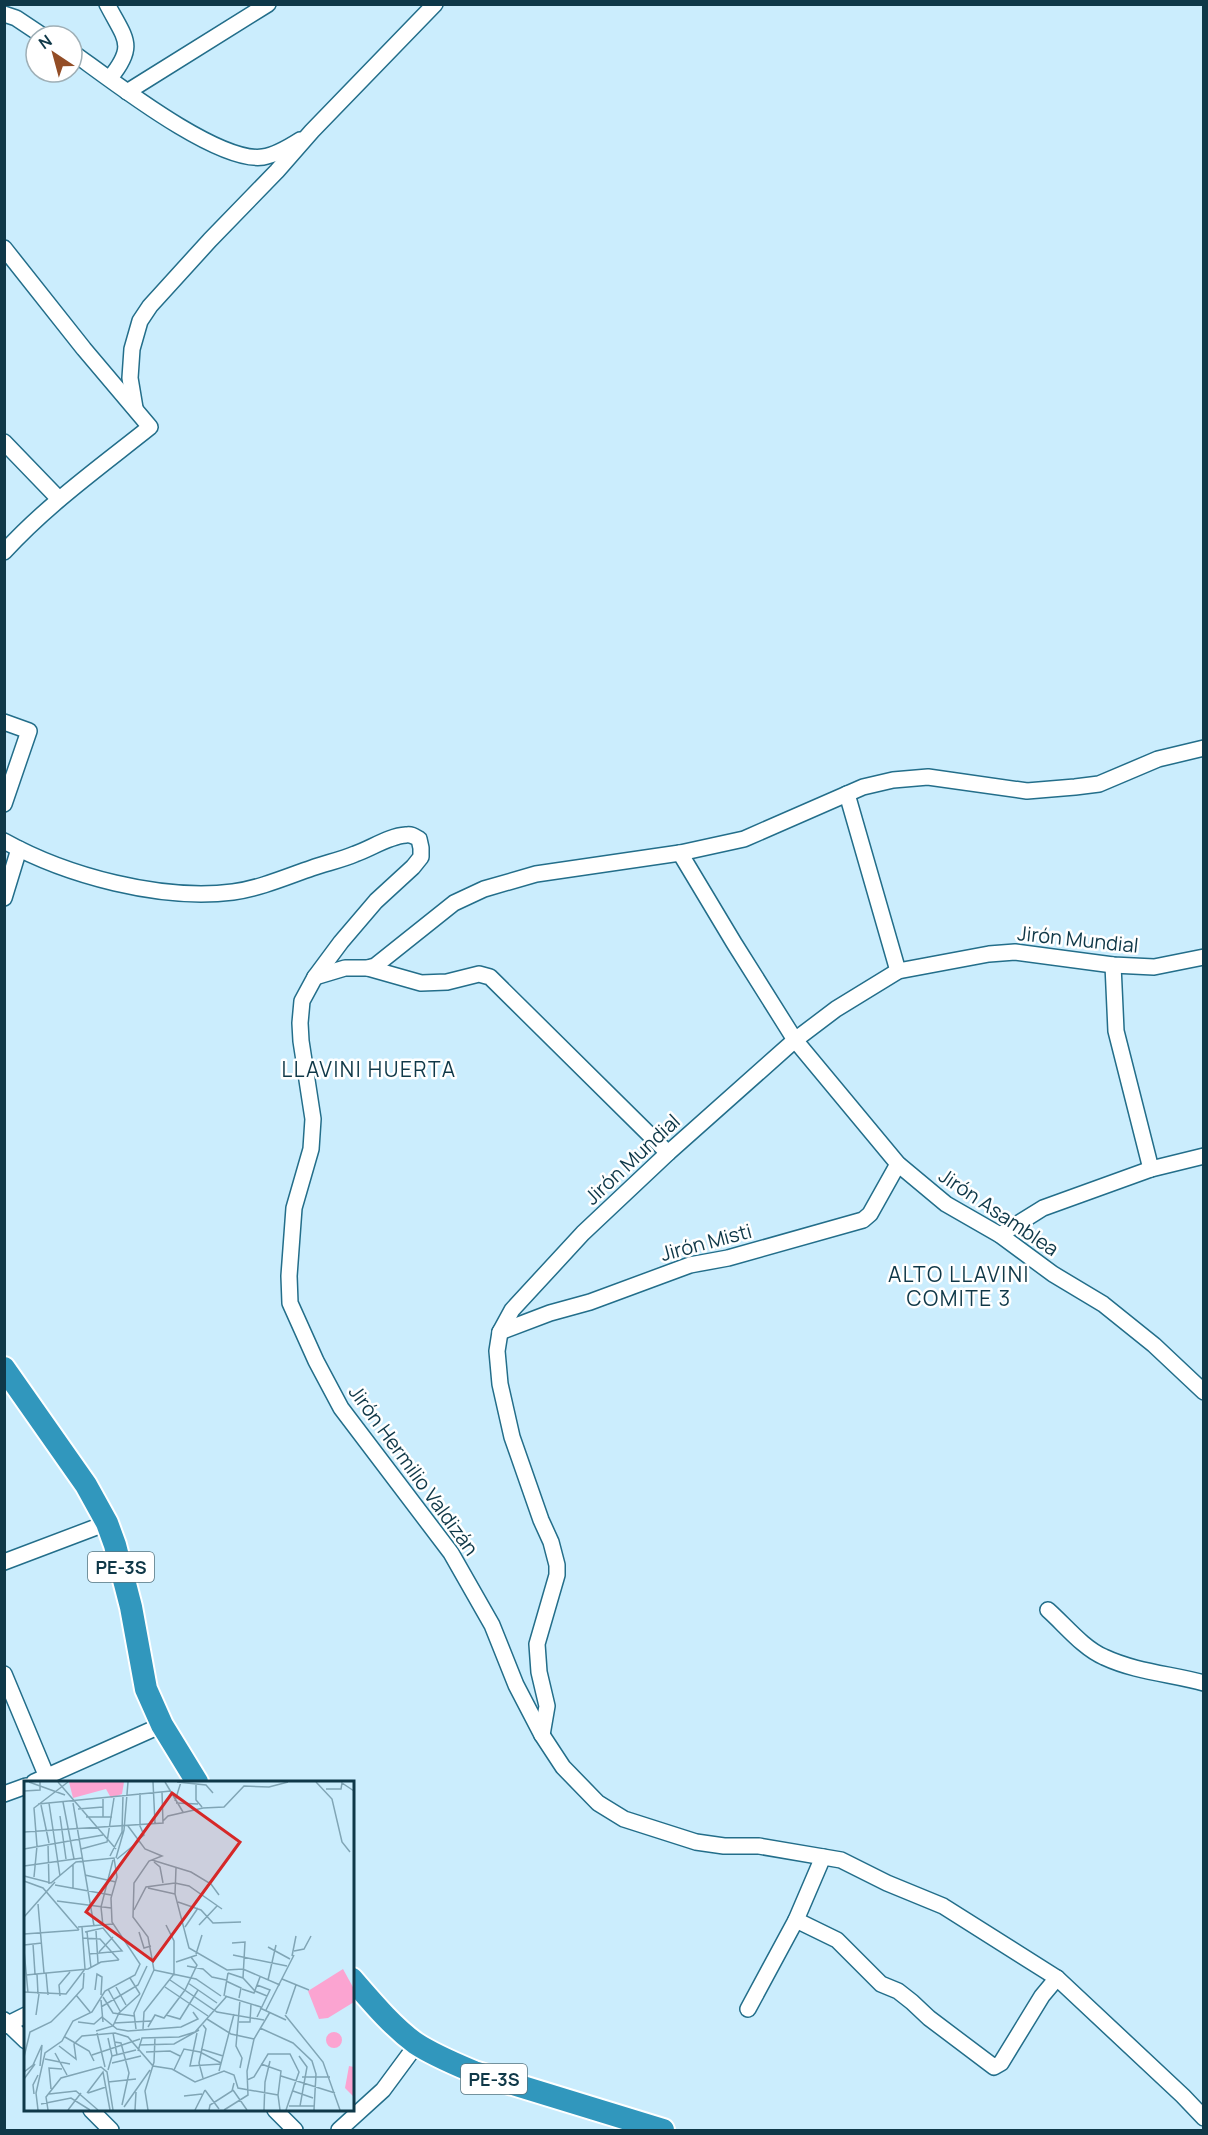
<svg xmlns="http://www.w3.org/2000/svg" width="1208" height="2135" font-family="Manrope,sans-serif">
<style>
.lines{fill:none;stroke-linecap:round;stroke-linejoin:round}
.minor-casing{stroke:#236e8a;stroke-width:18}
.highway-casing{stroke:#fff;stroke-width:26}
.minor{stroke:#fff;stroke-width:15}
.highway{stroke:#3197bd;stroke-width:22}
.labels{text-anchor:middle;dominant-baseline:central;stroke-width:5;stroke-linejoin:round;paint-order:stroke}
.shield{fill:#fff;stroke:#57747f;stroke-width:1.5}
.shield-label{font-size:18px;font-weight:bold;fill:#0f3848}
.street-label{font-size:20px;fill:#0f3848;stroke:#fff}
.neighbourhood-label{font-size:21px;letter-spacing:1.5px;fill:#0f3848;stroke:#fff}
.inset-road{fill:none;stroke:#80a5b5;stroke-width:1.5}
.view{fill:#d62828;fill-opacity:0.15;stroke:#d62828;stroke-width:3}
.inset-edge{fill:none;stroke:#0f3848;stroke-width:3}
</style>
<rect width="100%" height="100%" fill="#cbedfd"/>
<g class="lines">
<defs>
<g id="minor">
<path d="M107 4C125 39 137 45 110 78"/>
<path d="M4 14 16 18 43 36"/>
<path d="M72 52C110 79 218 164 263 157 276 155 289 147 300 140"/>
<path d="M127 92 268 4"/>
<path d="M4 248 84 349 150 427C100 467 48 504 4 552"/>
<path d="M135 408 130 378 132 349 140 321 150 306 210 240 277 171 312 131 435 4"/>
<path d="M4 442 59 499"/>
<path d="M4 722 29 731 4 804"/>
<path d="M847 794 898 971"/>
<path d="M4 841C67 876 161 901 233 892 261 888 286 877 312 868 326 863 341 860 355 854 372 848 389 836 406 835 411 834 414 836 419 839L421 848V857L413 867 376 901 341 942 315 977 302 1001 300 1023 301 1041 313 1119 311 1149 294 1208 289 1276 290 1303 316 1361 341 1408 451 1553 492 1625 516 1685 542 1735 563 1767 598 1803 624 1819 696 1842 724 1846H759L841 1860 887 1883 943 1906 1057 1978 1183 2096 1204 2118"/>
<path d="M680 853 734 943 795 1040 898 1164 946 1204 1000 1235 1053 1274 1103 1304 1154 1345 1204 1392"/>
<path d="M4 898 19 849"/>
<path d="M1113 965 1116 1031 1151 1169"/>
<path d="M368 968 421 983 447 982 479 974 490 977 668 1153"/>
<path d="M315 977 345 968H368L375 966 454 903 484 889 536 874 680 853 744 839 863 787 893 780 928 777 1027 791 1075 787 1099 784 1158 759 1204 748"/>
<path d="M1000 1235 1043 1208 1151 1169 1204 1156"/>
<path d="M500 1332 550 1313 590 1302 690 1265 728 1258 863 1220 870 1214 898 1164"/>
<path d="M4 1562 107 1523"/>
<path d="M1048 1610C1065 1625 1083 1648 1104 1657 1136 1672 1171 1674 1204 1683"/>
<path d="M4 1674 49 1782"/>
<path d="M542 1735 547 1706 539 1672 537 1644 557 1575V1565L551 1542 541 1520 512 1437 500 1384 497 1351 500 1332 512 1310 583 1233 668 1153 795 1040 836 1009 898 971 989 954 1015 952 1113 965 1154 967 1204 957"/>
<path d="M34 1782 162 1725"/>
<path d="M4 1794 26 1786"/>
<path d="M796 1920 837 1940 881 1984 898 1991 912 2002 929 2018 994 2067 1001 2063 1042 1996 1057 1978"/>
<path d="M748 2009 796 1920 823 1857"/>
<path d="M4 2020 26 2041"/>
<path d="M4 2026 26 2015"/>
<path d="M91 2110 111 2130"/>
<path d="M275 2110 295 2130"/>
<path d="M339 2130 383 2090 417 2044"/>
</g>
<g id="highway">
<path d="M4 1368 86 1485 107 1523 115 1545 131 1607 146 1689 162 1725 197 1782"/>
<path d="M352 1979C372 2002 391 2025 415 2043 433 2055 455 2064 474 2072L663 2130"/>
</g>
</defs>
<use href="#minor" class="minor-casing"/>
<use href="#highway" class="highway-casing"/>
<use href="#minor" class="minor"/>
<use href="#highway" class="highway"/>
</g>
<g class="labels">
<g class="shield">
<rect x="88" y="1552" width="66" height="30" rx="4.5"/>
<rect x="461" y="2064" width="66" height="30" rx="4.5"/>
</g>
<g class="shield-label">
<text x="121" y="1567">PE-3S</text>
<text x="494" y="2079">PE-3S</text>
</g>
<g class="street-label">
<text transform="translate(1078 939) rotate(6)">Jirón Mundial</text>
<text transform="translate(632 1159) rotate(-43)">Jirón Mundial</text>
<text transform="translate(999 1212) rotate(34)">Jirón Asamblea</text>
<text transform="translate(706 1242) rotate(-15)">Jirón Misti</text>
<text transform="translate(414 1470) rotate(54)">Jirón Hermilio Valdizán</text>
</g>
<g class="neighbourhood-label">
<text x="369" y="1069">LLAVINI HUERTA</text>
<text x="959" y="1274">ALTO LLAVINI<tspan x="959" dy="24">COMITE 3</tspan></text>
</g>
</g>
<g transform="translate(24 1781)">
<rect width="330" height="330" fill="#cbedfd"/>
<path d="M45 1H100L98 13 87 17 82 8 49 17ZM319 188 330 208V221L304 237 295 238 284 210ZM302 259a8 8 0 1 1 16 0a8 8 0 1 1-16 0ZM325 285 330 286V316L321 307Z" fill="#fba4d1"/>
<path class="inset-road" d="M5 1 41 14M34 1 92 68M129 1 131 42M141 1 159 31M153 1 182 4 189 12M292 1 308 18 318 61 326 71M172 3V19L178 26M302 8H317L318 2 330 10M0 10 16 9V1M151 20 157 1M39 21 50 78M25 22 36 95M49 22 70 145M152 22 174 23M14 23 147 10M17 24 25 62M54 28 79 26M36 35 42 78M62 36H88M79 36V16M139 40 144 35 179 27 200 26 220 5 245 6 264 1M104 45 121 68 138 75 125 80 110 102 109 136 124 156 130 189 110 232 112 248M0 51 139 42 138 11M115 58 120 54 116 45V12M24 63 25 103M0 68 79 54M57 68 83 61 90 17M86 75 98 51 99 14M92 77 100 49 104 1M93 78 115 60M128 79 167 91 187 103 195 114M130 81 136 86 139 102M0 85 58 77M152 87 151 113 165 167 203 189 219 188 256 204M61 94 92 101M0 95 27 102 52 81 90 77 93 96 87 117 88 141 116 183 111 194 81 210 68 231 49 240 38 260 21 272 12 312 14 329M10 96 13 65 10 27 44 1M0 100 19 107 55 149M31 104 87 114M49 107V84M124 107 151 113M33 120 87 127M154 121 177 129 189 142 217 141M14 123 20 192M110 129 122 106 151 102 165 105 198 128M0 136 31 101M175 144 193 125M79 145 77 126 89 79M54 146 89 143M161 146 174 127M72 150 74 182M61 151 79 147 98 170 65 173M63 151 67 187M115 151 120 167 127 165M0 153 55 149M59 157 76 158 95 179M208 162 221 161 219 197M9 163 11 193M0 164 18 162M244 166 266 178M0 169 4 212M270 170 280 168 287 155M75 171 89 156M172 173 178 154M209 174 263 185M268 175 272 155M152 181 173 174M163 185 179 188 188 196 202 199M130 189 172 198 197 215M22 192 24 214M204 192 219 197 231 210 243 215M13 193 14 213M2 194 64 188 77 181 95 179M106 197 116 213M258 198 285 209M146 199 193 231 240 239M244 199 252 164M202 200 217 207 215 217M164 202 193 222M233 204 246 209 233 236M92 206 102 224M141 206 184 235M84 208 96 230M218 208 230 212 236 196M71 209 73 193 78 196 77 214M0 211 42 213 61 188 58 146M52 214 66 231M36 215 35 204 46 191M200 215 204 192M201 215 237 226M79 216 89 232 110 235M77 219 79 241M216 219 212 265 218 277 216 287M77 226 114 204 123 185M236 227 262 239M242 229 270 174M262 233 272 204M12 234 15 213M142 234 156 238 174 209M261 234 299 281 316 329M183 238 207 253 230 258M54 241 70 243 78 236 93 248 104 250 157 246 174 238 169 231M215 241H226L227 223M90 242 127 240M179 244 182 248 175 282 179 297M124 246 131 234 140 237 161 209 173 184 167 176M236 247 269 262 288 280 292 293 290 329M119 248 120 231 150 193V160L142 144M72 250 89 245 95 232 116 213M73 252 81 286M89 252 93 274M173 252 166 285 197 283M41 256 65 270 70 280M84 257 88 275 84 289M90 261 97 262 105 292 98 324M115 264 150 263 175 249M35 265 52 278 50 263 58 255 91 252 104 256 129 285 148 288 171 301 200 290 210 294 214 307 254 314M177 268 199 275M114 270 118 257 155 256 171 251 203 215M122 271 146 270 156 275M31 272 43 294M68 274 116 258M88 275 112 269M275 275 283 286 276 325M0 276 6 251 27 241 41 227 59 207 60 192M21 278 46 283M88 282 117 275M237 283 257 290 254 314 256 329M150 289 160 268 176 271 197 282M195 290 210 233M0 291 9 284 18 264 16 285M257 295 311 312M278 296H306M0 298 11 283M223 299 230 296 244 273H266L275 291 262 329M84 301 112 298M27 308 25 287 38 288M181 309 195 328M209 309 223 329M269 310 289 317M63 312 79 291 86 329M64 312 82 306M10 313 9 304 14 294M25 313 52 310 74 329M160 315 178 313M17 323 47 317 66 329M265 325H290M100 326 126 289M24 329 22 316 37 297 77 286 83 291 89 329M44 329 57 312M111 329 112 311M124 329 121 310 130 281 131 256M171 329 181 309M185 329 186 324 208 310 210 302M200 329 224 314 223 290 230 258 246 231M240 329 241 301 246 280"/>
<path class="view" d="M148 12 216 61 129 180 62 131Z"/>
<rect width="330" height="330" class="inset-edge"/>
</g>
<rect width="1208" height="2135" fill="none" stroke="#0f3848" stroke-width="12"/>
<g transform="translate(54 54) rotate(324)"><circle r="28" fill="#ffffff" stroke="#9fafb6" stroke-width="1.5"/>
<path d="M0-4.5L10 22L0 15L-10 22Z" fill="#934d26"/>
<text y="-9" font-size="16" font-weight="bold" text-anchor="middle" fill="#0f3848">N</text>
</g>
</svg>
